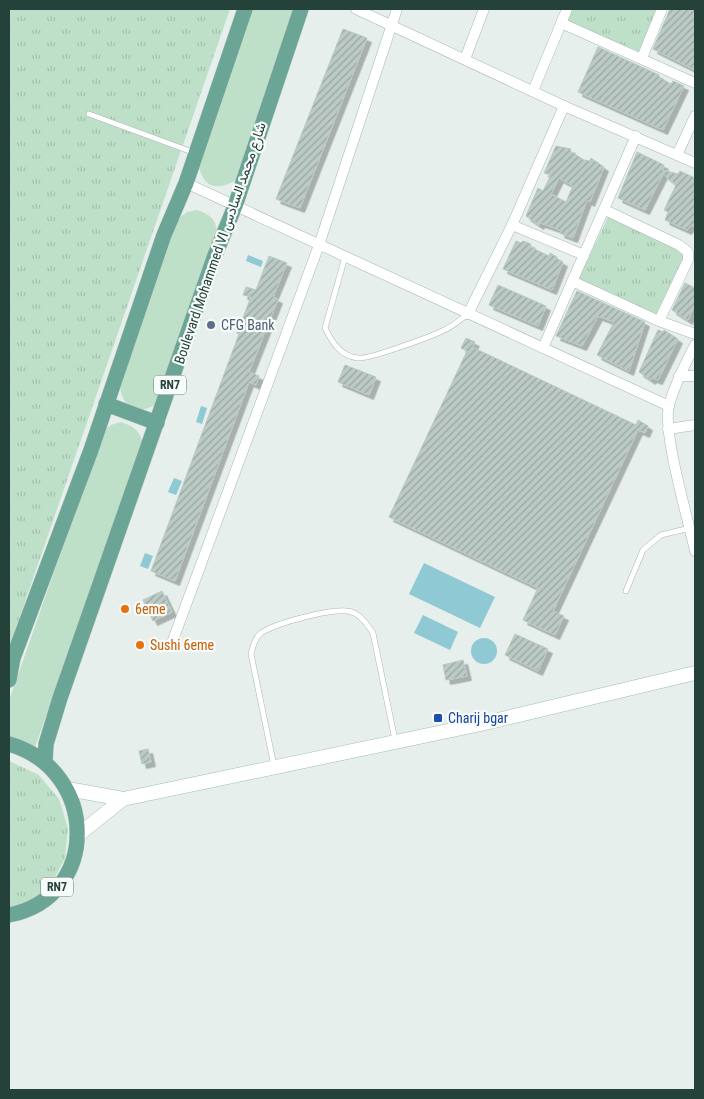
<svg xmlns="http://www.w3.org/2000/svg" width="704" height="1099" font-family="'Roboto Condensed',Vazirmatn,sans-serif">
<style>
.grass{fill:url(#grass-tufts)}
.green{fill:#bfe0c8}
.water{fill:#8ec9d4}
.building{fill:url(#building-hatch);stroke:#b8c9c2;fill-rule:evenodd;filter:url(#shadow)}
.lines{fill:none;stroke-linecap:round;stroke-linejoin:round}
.service-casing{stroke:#a8b8b2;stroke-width:6}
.minor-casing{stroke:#a8b8b2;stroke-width:11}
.secondary-casing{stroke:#a4bbb3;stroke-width:15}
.primary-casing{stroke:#c2cac8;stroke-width:16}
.service{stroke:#fff;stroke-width:5}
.minor{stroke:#fff;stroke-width:10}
.secondary{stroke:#fff;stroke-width:14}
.primary{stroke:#6aa596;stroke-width:15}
.service-dot{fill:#5c6f8a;stroke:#f7fbf9;stroke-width:2}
.food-dot{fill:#e8710a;stroke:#f7fbf9;stroke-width:2}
.transit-dot{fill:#1a4fb4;stroke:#f7fbf9;stroke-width:2}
.labels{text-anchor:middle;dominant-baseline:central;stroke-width:4.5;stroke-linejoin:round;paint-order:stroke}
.shield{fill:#f7fbf9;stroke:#637a73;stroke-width:1}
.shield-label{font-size:12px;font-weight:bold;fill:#24423a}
.street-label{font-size:14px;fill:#24423a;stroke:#f7fbf9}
.service-label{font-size:14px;fill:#4e5e75;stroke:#f7fbf9;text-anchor:start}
.food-label{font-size:14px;fill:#c56008;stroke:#f7fbf9;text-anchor:start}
.transit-label{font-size:14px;fill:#164399;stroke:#f7fbf9;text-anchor:start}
</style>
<defs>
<pattern id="grass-tufts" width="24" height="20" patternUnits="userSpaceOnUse" patternTransform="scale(1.25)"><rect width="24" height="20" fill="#bfe0c8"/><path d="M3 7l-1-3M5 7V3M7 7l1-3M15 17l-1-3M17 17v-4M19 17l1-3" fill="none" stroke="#a4c1ad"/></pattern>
<pattern id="building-hatch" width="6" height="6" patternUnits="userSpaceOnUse" patternTransform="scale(1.25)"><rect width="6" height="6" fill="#bbcac4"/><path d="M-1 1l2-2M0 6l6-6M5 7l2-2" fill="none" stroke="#98a6a0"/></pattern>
<filter id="shadow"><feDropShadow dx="4.5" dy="4.5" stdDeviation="0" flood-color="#0004"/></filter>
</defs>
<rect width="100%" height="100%" fill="#e6efeb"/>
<g class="grass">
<path d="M9 9H230L9 648Z"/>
<path d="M570 9H657L640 52 565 21Z"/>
<path d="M609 215 686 253 658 318 578 280Z"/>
<path d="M9 761 39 775 59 799 68 828 65 858 51 885 28 904 9 910Z"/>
</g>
<g class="green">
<path d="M252 9H297L236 180C216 192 203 187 198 164Z"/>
<path d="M197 210C211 215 216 219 217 234L159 402C141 416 123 410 120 387L178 219 187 212Z"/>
<path d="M121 422C135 427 139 430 143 444L35 747 9 738V701L103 431 111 425Z"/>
</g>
<g class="water">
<path d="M248 255 263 261 261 267 246 261Z"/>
<path d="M201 406 207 408 202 424 196 422Z"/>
<path d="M174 478 182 481 176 495 168 492Z"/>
<path d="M145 553 153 556 148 569 140 566Z"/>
<path d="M424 563 495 597 480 628 409 594Z"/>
<path d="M423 615 458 632 450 650 414 633Z"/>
<circle cx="484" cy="651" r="13"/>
</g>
<g class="building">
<path d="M670 9H695V70L653 49Z"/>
<path d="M343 29 367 38 300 208 276 199Z"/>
<path d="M598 47 659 75V77L671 84 673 81 684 86 663 130 578 92Z"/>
<path d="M556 146 571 149 570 151 584 160 590 161 591 158 604 167 590 202 587 200 573 238 560 233 561 231 555 228 541 223 539 225 526 216 538 188 543 191 551 175 544 173ZM559 178 573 186 566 202 551 194Z"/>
<path d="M637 152 664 165 662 170 678 174 680 171 695 178V227L691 225 687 230 665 220 668 212 664 210 676 185 663 174 645 210 618 198Z"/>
<path d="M516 241 521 243 523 241 531 244 530 247 549 256 550 253 557 257V259L563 262 552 290 503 269Z"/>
<path d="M269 256 287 263 273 297 278 299 249 372 259 376 256 385 249 382 175 581 151 571 239 334 237 333 251 297 243 295 246 287 256 290Z"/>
<path d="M685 283 695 288V304L688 320 672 310Z"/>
<path d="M498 285 546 306 538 326 489 305Z"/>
<path d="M577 291 645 322 629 371 597 355 614 322 598 316 582 346 556 336Z"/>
<path d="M658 330 663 332 664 330 678 339 658 380 652 378 651 380 639 372Z"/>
<path d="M466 338 475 342 472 347 636 425 638 420 648 426 645 433 638 430 553 611 564 616 555 635 523 620 538 588 389 517 467 351 461 348Z"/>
<path d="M345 365 376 377 369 395 338 382Z"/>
<path d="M162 591 172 612 153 621 143 600Z"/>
<path d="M515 634 548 649 538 671 505 655Z"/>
<path d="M463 660 467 676 446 680 443 665Z"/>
<path d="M148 749 151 762 142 764 139 751Z"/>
</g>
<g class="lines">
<defs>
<g id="service">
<path d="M89 114 195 153"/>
<path d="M345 257 325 328C332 342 340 356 358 358 367 360 430 337 442 331 452 327 460 320 468 314"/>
<path d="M626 591 643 550 661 535 690 528"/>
<path d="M274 766 251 654C253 646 255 638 261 633 276 623 329 609 347 611 359 612 367 624 373 633L395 740"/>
</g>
<g id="minor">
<path d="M356 9 564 106 695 163"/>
<path d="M561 23 695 83"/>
<path d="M642 58 662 9"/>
<path d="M465 59 484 9"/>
<path d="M533 91 567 9"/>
<path d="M677 155 695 116"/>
<path d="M186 183 669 406"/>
<path d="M605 210 679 245 688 252V260L659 321"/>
<path d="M512 225 584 255"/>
<path d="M572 281 659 321 695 334"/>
<path d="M468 314 512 225 564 106"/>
<path d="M695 345C685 364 675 384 669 405 662 431 688 519 695 551"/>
<path d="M543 348 636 136"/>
<path d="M679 376H695"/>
<path d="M668 429 695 425"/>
<path d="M173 640 319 245 397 9"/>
</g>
<g id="secondary">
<path d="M68 789 123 799 481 724 695 673"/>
<path d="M78 835 123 799"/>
</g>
<g id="primary">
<path d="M106 404 157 423"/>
<path d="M9 680 13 658 91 450 164 235 186 183 245 9"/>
<path d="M9 744C99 770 101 897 9 915"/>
<path d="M45 762 46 744 60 698 215 255 235 206 301 9"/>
</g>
</defs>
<use href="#service" class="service-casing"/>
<use href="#minor" class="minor-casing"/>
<use href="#secondary" class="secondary-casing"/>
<use href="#primary" class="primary-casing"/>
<use href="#service" class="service"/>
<use href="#minor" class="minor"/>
<use href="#secondary" class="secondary"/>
<use href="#primary" class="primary"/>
</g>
<circle class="service-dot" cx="211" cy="325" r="5"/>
<g class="food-dot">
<circle cx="125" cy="609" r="5"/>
<circle cx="140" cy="645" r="5"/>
</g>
<rect class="transit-dot" x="433" y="713" width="10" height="10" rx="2.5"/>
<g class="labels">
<g class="shield">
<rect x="154" y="375.5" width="32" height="19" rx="4"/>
<rect x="41" y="877.5" width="32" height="19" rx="4"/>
</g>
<g class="shield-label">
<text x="170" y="385">RN7</text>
<text x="57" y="887">RN7</text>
</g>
<g class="street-label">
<text transform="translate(220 243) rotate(-71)">Boulevard Mohammed VI شارع محمد السادس</text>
</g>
<g class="service-label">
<text x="221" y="325">CFG Bank</text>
</g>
<g class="food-label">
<text x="135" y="609">6eme</text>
<text x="150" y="645">Sushi 6eme</text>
</g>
<g class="transit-label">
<text x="448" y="718">Charij bgar</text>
</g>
</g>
<rect width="704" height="1099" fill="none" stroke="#24423a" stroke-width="20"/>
</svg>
